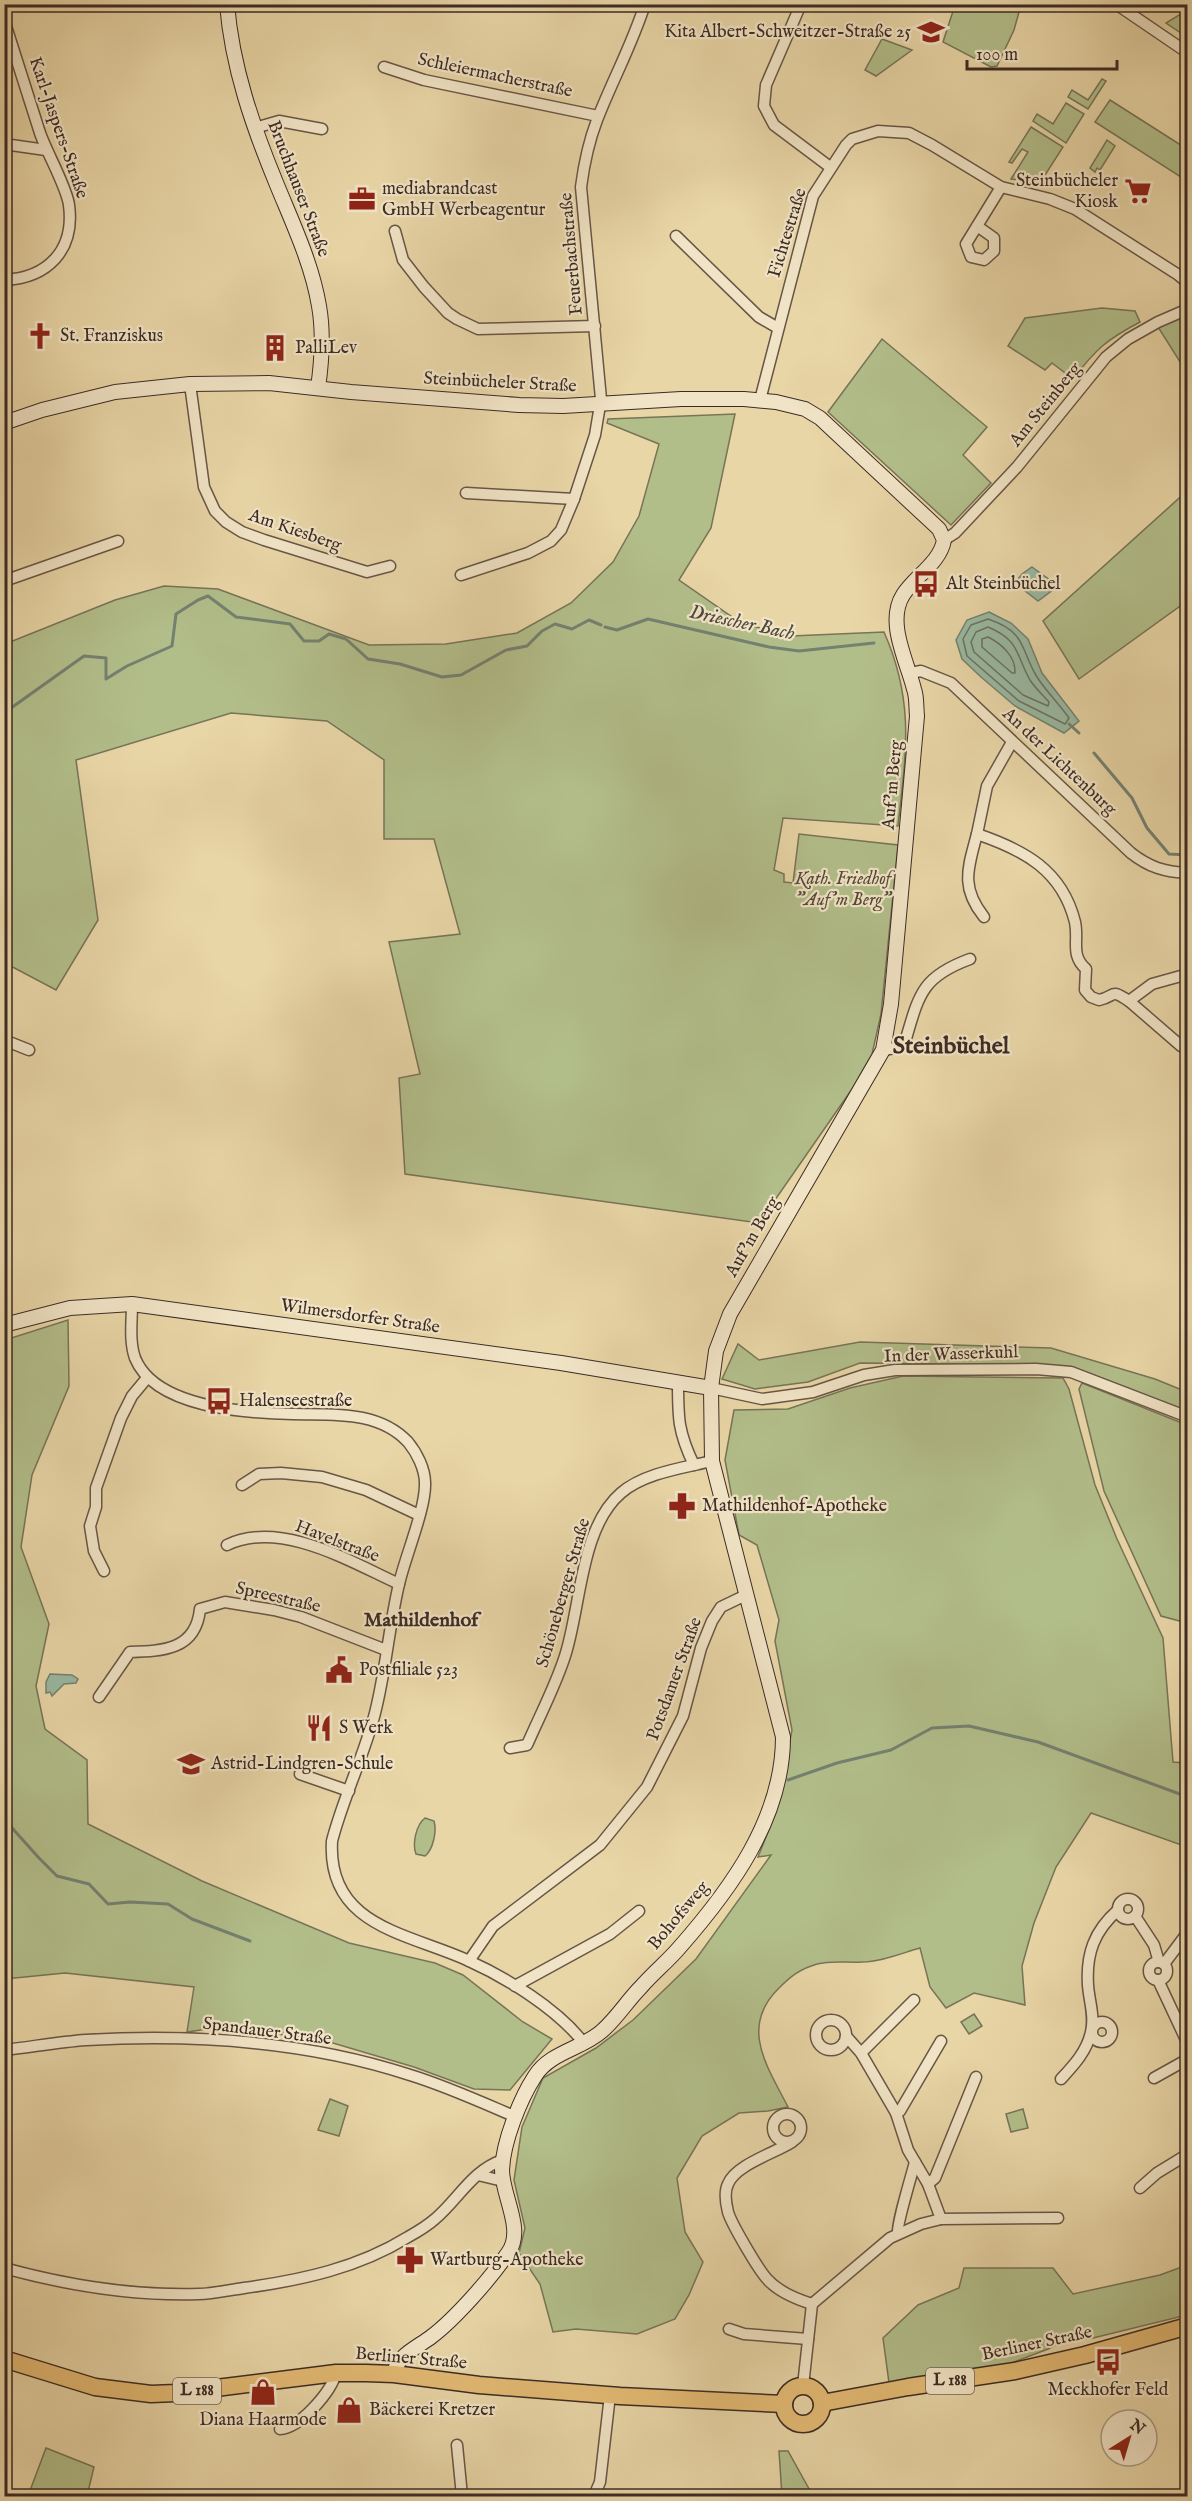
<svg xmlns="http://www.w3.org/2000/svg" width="1192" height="2501" font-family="'IM FELL English',serif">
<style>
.green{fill:#b2be8a;stroke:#777458;stroke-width:1.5}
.water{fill:#99baa3;stroke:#748171;stroke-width:1.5}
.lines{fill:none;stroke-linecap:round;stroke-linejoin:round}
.shore{stroke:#6a7264;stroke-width:1.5}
.stream{stroke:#748171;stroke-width:3}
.street-casing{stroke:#675646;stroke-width:13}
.secondary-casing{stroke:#3c2b25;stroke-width:16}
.primary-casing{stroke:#3c2b25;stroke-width:19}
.street{stroke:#f1e4c6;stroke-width:10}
.secondary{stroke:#f1e4c6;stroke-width:14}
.primary{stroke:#e4bb74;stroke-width:16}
.labels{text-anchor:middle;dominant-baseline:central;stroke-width:4.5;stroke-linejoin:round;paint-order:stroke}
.shield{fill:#f1e4c6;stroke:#726255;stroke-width:1.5}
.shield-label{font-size:16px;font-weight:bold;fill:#3c2b25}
.poi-label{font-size:18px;fill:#3c2b25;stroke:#f1e4c6;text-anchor:start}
.street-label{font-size:18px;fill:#3c2b25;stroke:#f1e4c6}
.park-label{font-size:18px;font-style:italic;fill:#544839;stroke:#f1e4c6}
.water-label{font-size:20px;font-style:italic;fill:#4f483e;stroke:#f1e4c6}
.neighbourhood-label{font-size:20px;font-weight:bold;fill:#3c2b25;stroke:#f1e4c6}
.district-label{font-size:24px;font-weight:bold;fill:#3c2b25;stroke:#f1e4c6}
</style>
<rect width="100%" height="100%" fill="#e9d6a7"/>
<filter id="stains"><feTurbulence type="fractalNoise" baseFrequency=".00333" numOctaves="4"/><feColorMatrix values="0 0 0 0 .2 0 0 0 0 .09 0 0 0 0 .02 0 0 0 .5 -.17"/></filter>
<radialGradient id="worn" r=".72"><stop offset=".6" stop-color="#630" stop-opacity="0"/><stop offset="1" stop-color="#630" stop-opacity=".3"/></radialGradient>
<g class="green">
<path d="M955 5H1021L1014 30 997 66 991 67 943 42Z"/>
<path d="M1187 10V37L1166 23Z"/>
<path d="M882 39 912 50 876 76 865 70Z"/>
<path d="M1102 79 1106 81 1088 109 1068 97 1072 90 1088 100Z"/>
<path d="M1110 100 1187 149V181L1095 122Z"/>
<path d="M1066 103 1084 114 1066 143 1033 121 1037 114 1053 124Z"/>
<path d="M1031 127 1063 147 1040 183 1011 179 1028 152 1022 149 1012 163 1009 162Z"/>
<path d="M1107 140 1115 146 1100 170 1097 168 1095 172 1090 168Z"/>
<path d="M1102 308 1135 311 1140 322C1106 340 1096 349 1073 379L1052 363 1045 370 1008 346 1025 318Z"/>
<path d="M1187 316V373L1158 327Z"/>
<path d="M882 339 987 427 963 455 991 483 951 525 828 412Z"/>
<path d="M735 414 711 528 679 580 741 623 791 636 884 632C915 702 906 753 898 826L783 818 774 870 784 874V882L793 883 799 834 898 845 881 1014 872 1054 852 1089 759 1223 405 1174 399 1078 420 1074 389 942 460 934 434 839H384V760L327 721 231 713 76 760 98 920 56 990 5 963V644L115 600 164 586 218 589 369 645 446 644 517 633 571 603 613 562 639 516 659 444 607 423 608 419Z"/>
<path d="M1187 491V601L1079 679 1043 621Z"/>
<path d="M68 1320 69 1386 32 1475 21 1547 49 1624 36 1686 45 1729 87 1760 88 1824 202 1881 349 1943 435 1963 463 1975 523 2022 552 2039 510 2090 474 2089 414 2067 316 2038 214 2028 187 2032 194 1987 65 1973 5 1979V1340Z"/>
<path d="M860 1342 1051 1348 1155 1379 1187 1392V1411L1073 1367 1044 1365 860 1363 808 1382 755 1389 722 1379 738 1344 759 1360Z"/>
<path d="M903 1376 1063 1378 1069 1389 1095 1485 1117 1539 1163 1638 1173 1762 1187 1763V1847L1091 1813 1056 1867 1034 1923 1022 1966 1025 2005 974 1993 946 2008 930 1987 920 1948C902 1953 881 1962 862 1962 846 1963 833 1960 817 1964 800 1969 791 1976 779 1988 739 2027 767 2066 788 2107L768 2111 739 2113 702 2136 677 2178 685 2232 703 2262 689 2295 675 2319 637 2334 576 2329 553 2332 540 2284 519 2253 525 2228 514 2180 522 2127 543 2078 596 2048 633 2020 696 1959 771 1855 758 1857 776 1812 792 1730 775 1641 779 1620 757 1545 739 1535 725 1460 734 1410 788 1409 850 1388Z"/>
<path d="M1082 1383 1187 1425V1623L1161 1616 1104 1491 1079 1389Z"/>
<path d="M425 1818 434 1821C437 1831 433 1850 425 1856L416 1854C412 1844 416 1825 425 1818Z"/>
<path d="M974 2014 982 2026 969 2034 961 2022Z"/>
<path d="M330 2099 348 2106 339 2136 318 2130Z"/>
<path d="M1023 2109 1028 2128 1011 2132 1006 2114Z"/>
<path d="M1187 2265V2315L1089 2339 1070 2337 1048 2349 1006 2365 889 2383 883 2338 918 2305 959 2288 964 2268H1053L1073 2294 1160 2275Z"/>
<path d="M46 2448 94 2467 87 2496H28Z"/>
<path d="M779 2451H788L813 2496H782Z"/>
</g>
<g class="water">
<path d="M1032 567 1054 583V589L1038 601 1015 583 1022 574Z"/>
<path d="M989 612 1011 623 1028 639 1042 673 1079 721 1064 733 1015 706 981 677 962 659 956 640 967 620Z"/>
<path d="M50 1674 72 1675 78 1679 76 1683 64 1684 52 1696 50 1692 46 1693V1682Z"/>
</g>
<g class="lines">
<g class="shore">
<path d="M988 619C1027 632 1020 649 1037 677 1046 691 1059 704 1069 718L1065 724 1019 701 967 656 963 639 971 625Z"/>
<path d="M988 627C1021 641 1015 654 1030 680 1035 688 1043 695 1049 702L1048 706 1023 695 974 652 971 642 976 632Z"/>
<path d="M988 637C1002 644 1016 657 1015 673H1012L982 647V639Z"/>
</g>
<g class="stream">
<path d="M605 627 617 630 648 619 769 647 799 651 874 643"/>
<path d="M4 713 84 656 106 658V679L127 666 172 646 176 614 198 600 208 596 236 617 290 624 304 641H319L329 634 346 639 368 659 400 664 442 677 461 675 506 650 527 646 542 631 555 624 572 629 589 620 601 625"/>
<path d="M1069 724 1079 733"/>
<path d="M1094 753 1132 798 1147 828 1169 854 1188 855"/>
<path d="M788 1780 837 1763 891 1750 932 1728 969 1726 1038 1742 1188 1797"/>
<path d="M4 1819 39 1858 57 1876 89 1884 108 1904 130 1902 168 1904 192 1919 250 1941"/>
</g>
<defs>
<g id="street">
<path d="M801 4 766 85 764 106 774 125 830 167"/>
<path d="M1116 4 1188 53"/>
<path d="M4 20C16 58 28 96 40 133 47 153 67 188 69 205 75 250 48 278 4 280"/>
<path d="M384 67 424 80 598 116"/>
<path d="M255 128 279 121 322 129"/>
<path d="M4 144 46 150"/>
<path d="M977 226 994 238V251L984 260 971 257 966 244 1001 187"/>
<path d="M395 231 403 260 424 287 448 313 457 319 478 329 595 326"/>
<path d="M676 236 759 317 778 328"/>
<path d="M190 384 204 487 215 511 226 522 242 532 264 540 367 572 390 566"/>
<path d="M760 400 813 196 846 145 852 139 878 131 909 133 932 145 1001 187 1050 199 1075 209 1177 274 1188 283"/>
<path d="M466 493 574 499"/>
<path d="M944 540 955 533 1017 467 1106 357 1128 339 1158 322 1188 309"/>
<path d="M461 575 528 553 551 541 561 530 574 499 595 435 601 399 581 187C584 164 589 141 597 120 612 81 632 45 645 4"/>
<path d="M4 581 118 541"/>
<path d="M910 673 921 671 951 683 1131 853C1149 867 1164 872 1188 873"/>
<path d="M1012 742 987 786 977 834C1024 850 1062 870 1075 922 1079 941 1070 955 1086 969L1085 990 1091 997 1099 1000C1117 996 1109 988 1129 1001L1152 984 1188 974"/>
<path d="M977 834C968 868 960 887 984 917"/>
<path d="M1129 1001 1181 1046"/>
<path d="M4 1040 29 1050"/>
<path d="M883 1050 895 1048 905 1042C919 995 921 977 970 959"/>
<path d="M132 1304C132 1321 129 1341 135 1358 155 1408 246 1413 293 1414 332 1415 378 1410 408 1442 417 1453 425 1469 425 1483 426 1508 405 1557 399 1584 389 1626 386 1670 375 1713 364 1756 343 1798 332 1841 327 1926 407 1933 467 1960 507 1978 556 2008 583 2042"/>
<path d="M678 1382C678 1418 678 1432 694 1465"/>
<path d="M711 1388 762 1399 813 1392 864 1375 895 1370 1036 1369 1071 1372 1188 1417"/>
<path d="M242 1485 259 1474 281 1473 322 1477 366 1490 419 1515"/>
<path d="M227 1545C280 1519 351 1562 399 1584"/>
<path d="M104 1571 94 1551 90 1526 96 1507V1488L121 1418 132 1396 147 1378"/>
<path d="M99 1697 130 1652C163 1651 196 1650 200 1609L225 1602 274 1610 301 1617 386 1650"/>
<path d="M510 1748 527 1745C540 1715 555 1687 565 1656 581 1607 580 1528 621 1493 644 1473 683 1468 712 1461"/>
<path d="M300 1774 349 1791"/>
<circle cx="1128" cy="1909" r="10"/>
<path d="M1135 1916 1154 1945 1159 1962"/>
<path d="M469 1961 493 1926 600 1845 647 1787 683 1716 701 1648 712 1621 721 1607 746 1595"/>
<circle cx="1158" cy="1971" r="9"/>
<path d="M1164 1964 1188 1932"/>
<path d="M1158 1980 1188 2044"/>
<path d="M515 1986 610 1934 639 1911"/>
<circle cx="831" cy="2035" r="15"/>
<circle cx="1102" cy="2032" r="10"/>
<path d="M1180 2026 1188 2017"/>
<path d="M846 2036 861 2053 896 2113 908 2150 928 2184 941 2219"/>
<path d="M4 2050C31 2047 59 2042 86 2040 194 2034 307 2041 410 2075 446 2086 481 2102 516 2117"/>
<path d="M861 2053 914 2000"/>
<path d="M1154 2078 1188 2059"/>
<path d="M1061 2079C1074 2065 1087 2051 1091 2032 1095 2016 1089 2001 1088 1985 1086 1954 1094 1931 1118 1910"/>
<path d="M896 2113 900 2111 941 2041"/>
<circle cx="787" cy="2128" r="14"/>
<path d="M792 2142C775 2153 735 2165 728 2184 724 2192 726 2204 728 2212 731 2223 759 2271 768 2280 779 2292 796 2299 812 2304"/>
<path d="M478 2175 503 2181"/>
<path d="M928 2184 935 2178 976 2077"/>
<path d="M1140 2188 1157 2173 1188 2154"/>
<path d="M898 2233C896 2226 912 2174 915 2162"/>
<path d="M4 2268C66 2285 134 2296 199 2294 213 2294 229 2290 244 2288 302 2280 358 2268 408 2237 417 2232 427 2226 435 2219 458 2200 472 2170 503 2160"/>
<path d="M729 2329 744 2334 808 2339"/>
<path d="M803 2386 812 2304 890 2238 921 2224 941 2219 1058 2218"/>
<path d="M280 2429C300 2428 331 2392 336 2373"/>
<path d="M457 2445 462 2496"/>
<path d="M594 2496 600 2482 610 2395"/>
</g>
<g id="secondary">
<path d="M227 4C232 67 253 127 277 185 293 224 312 264 319 306 324 334 322 360 318 388"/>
<path d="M4 423 42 410 115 392 190 384 269 383 351 392 519 405 563 406 681 399H744L776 402 805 409 820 418 939 529 944 540C940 563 915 576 903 595 886 622 907 661 914 689 917 697 916 707 917 716L891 1004 883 1050 730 1314 716 1351 711 1388 712 1461 783 1737C783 1818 731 1889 679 1948 667 1962 653 1973 641 1987 627 2001 617 2018 602 2031 582 2049 550 2052 535 2076 520 2099 503 2142 502 2170 502 2196 525 2230 508 2253 491 2278 455 2319 431 2337 418 2347 396 2356 394 2374"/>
<path d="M4 1325 70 1308 132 1304 561 1363 711 1388"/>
</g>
<g id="primary">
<path d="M4 2359 95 2387 151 2394 176 2393 336 2373H366L394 2374 479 2385 620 2396 784 2404"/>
<circle cx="803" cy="2405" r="19"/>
<path d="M822 2403 908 2387 1015 2371 1085 2355 1188 2326"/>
</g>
</defs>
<use href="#street" class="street-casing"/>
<use href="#secondary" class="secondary-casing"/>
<use href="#primary" class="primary-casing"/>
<use href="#street" class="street"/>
<use href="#secondary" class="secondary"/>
<use href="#primary" class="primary"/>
</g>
<defs>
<symbol id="school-bare" viewBox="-9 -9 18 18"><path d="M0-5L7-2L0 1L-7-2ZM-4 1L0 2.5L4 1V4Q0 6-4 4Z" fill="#8f2418" stroke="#f1e4c6" stroke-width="2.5" paint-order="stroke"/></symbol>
<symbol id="supermarket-bare" viewBox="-9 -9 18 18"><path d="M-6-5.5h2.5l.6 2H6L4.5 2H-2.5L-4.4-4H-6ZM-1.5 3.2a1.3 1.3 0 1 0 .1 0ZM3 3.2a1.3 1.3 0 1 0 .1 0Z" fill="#8f2418" stroke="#f1e4c6" stroke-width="2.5" paint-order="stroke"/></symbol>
<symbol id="office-bare" viewBox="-9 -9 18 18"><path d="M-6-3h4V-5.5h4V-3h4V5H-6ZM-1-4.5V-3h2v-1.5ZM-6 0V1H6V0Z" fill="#8f2418" stroke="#f1e4c6" stroke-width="2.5" paint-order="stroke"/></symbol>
<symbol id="church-bare" viewBox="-9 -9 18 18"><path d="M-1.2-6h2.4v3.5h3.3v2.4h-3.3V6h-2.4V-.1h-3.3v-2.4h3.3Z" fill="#8f2418" stroke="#f1e4c6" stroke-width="2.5" paint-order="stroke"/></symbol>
<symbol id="building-bare" viewBox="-9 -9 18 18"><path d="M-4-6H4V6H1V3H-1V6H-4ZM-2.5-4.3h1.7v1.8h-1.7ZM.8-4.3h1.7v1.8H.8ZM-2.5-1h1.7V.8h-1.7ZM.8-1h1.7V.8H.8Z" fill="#8f2418" stroke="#f1e4c6" stroke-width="2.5" paint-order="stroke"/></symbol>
<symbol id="bus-bare" viewBox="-9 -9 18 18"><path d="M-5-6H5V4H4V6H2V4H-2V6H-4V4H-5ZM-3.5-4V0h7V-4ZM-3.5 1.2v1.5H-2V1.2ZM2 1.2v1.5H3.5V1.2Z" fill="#8f2418" stroke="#f1e4c6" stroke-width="2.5" paint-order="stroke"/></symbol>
<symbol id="pharmacy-bare" viewBox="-9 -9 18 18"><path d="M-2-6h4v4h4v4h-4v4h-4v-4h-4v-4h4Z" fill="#8f2418" stroke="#f1e4c6" stroke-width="2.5" paint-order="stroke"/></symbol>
<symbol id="civic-bare" viewBox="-9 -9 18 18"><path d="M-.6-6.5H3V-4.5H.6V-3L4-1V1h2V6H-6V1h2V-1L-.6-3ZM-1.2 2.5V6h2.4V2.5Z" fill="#8f2418" stroke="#f1e4c6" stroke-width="2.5" paint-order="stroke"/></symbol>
<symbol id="restaurant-bare" viewBox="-9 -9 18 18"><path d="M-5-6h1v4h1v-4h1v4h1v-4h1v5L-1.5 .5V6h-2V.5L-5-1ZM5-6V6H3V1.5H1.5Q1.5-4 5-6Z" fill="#8f2418" stroke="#f1e4c6" stroke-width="2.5" paint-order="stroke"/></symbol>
<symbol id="shop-bare" viewBox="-9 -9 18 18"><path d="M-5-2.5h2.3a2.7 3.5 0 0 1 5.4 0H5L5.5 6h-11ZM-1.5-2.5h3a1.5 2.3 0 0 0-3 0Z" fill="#8f2418" stroke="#f1e4c6" stroke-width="2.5" paint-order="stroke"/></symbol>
</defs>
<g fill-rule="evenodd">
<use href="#school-bare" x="912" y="13" width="38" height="38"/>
<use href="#supermarket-bare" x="1119" y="172" width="38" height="38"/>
<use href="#office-bare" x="343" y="180" width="38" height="38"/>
<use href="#church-bare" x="21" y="317" width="38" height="38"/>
<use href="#building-bare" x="256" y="329" width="38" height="38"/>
<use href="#bus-bare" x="907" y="565" width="38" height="38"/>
<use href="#bus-bare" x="200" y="1382" width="38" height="38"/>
<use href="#pharmacy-bare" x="663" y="1487" width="38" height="38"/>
<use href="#civic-bare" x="320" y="1651" width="38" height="38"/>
<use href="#restaurant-bare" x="300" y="1709" width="38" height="38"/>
<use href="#school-bare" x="172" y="1745" width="38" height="38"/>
<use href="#pharmacy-bare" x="391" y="2241" width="38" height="38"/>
<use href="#bus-bare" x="1089" y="2343" width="38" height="38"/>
<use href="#shop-bare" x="244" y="2373" width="38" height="38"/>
<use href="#shop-bare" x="330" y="2391" width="38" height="38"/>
</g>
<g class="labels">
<g class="shield">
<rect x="926" y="2368" width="48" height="26" rx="4.5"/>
<rect x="173" y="2378" width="48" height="26" rx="4.5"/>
</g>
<g class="shield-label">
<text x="950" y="2381">L 188</text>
<text x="197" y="2391">L 188</text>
</g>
<g class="poi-label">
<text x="911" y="32" text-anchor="end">Kita Albert-Schweitzer-Straße 25</text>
<text x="1118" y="181" text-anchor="end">Steinbücheler<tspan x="1118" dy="21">Kiosk</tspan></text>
<text x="382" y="189">mediabrandcast<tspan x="382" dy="21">GmbH Werbeagentur</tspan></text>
<text x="60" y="336">St. Franziskus</text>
<text x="295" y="348">PalliLev</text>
<text x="946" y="584">Alt Steinbüchel</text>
<text x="239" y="1401">Halenseestraße</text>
<text x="702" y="1506">Mathildenhof-Apotheke</text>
<text x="359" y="1670">Postfiliale 523</text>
<text x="339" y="1728">S Werk</text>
<text x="211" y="1764">Astrid-Lindgren-Schule</text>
<text x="430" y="2260">Wartburg-Apotheke</text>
<text x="1108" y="2390" text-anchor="middle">Meckhofer Feld</text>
<text x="369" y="2410">Bäckerei Kretzer</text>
<text x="263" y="2420" text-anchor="middle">Diana Haarmode</text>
</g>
<g class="street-label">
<text transform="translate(495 76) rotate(12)">Schleiermacherstraße</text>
<text transform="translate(58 128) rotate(71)">Karl-Jaspers-Straße</text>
<text transform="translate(298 189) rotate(69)">Bruchhauser Straße</text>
<text transform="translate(788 233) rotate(-73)">Fichtestraße</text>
<text transform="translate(572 254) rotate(-95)">Feuerbachstraße</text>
<text transform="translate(500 383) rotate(3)">Steinbücheler Straße</text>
<text transform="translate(1046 405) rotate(-51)">Am Steinberg</text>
<text transform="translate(295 531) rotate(19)">Am Kiesberg</text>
<text transform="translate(1059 762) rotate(43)">An der Lichtenburg</text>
<text transform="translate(893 785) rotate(-85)">Auf'm Berg</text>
<text transform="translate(753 1237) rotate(-60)">Auf'm Berg</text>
<text transform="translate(360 1317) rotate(8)">Wilmersdorfer Straße</text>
<text transform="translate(951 1355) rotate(-2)">In der Wasserkuhl</text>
<text transform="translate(337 1542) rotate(21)">Havelstraße</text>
<text transform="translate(564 1593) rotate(-74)">Schöneberger Straße</text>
<text transform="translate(278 1598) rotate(13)">Spreestraße</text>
<text transform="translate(675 1679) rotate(-70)">Potsdamer Straße</text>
<text transform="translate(679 1916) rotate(-50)">Bohofsweg</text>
<text transform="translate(267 2032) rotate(7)">Spandauer Straße</text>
<text transform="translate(1037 2344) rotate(-12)">Berliner Straße</text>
<text transform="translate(411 2359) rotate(5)">Berliner Straße</text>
</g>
<g class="park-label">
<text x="843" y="879">Kath. Friedhof<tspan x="843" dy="21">"Auf'm Berg"</tspan></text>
</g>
<g class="water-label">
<text transform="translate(742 623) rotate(12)">Driescher Bach</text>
</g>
<g class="neighbourhood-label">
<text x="421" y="1620">Mathildenhof</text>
</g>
<g class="district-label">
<text x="951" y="1046">Steinbüchel</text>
</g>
</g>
<rect width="1192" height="2501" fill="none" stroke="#e9d6a7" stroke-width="24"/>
<rect x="6" y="6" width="1180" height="2489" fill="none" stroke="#3c2b25" stroke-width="3"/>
<rect x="12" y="12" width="1168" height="2477" fill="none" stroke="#3c2b25" stroke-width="1.5"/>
<g transform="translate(1129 2438) rotate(37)"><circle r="28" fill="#f1e4c6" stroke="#a99a86" stroke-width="1.5"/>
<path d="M0-4.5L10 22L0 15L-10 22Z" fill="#8f2418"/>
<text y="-9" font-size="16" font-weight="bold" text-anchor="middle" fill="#3c2b25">N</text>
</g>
<path d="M967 60v9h150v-9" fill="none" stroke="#3c2b25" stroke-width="3"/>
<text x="976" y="60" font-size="18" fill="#3c2b25" stroke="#f1e4c6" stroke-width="4.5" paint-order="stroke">100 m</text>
<rect width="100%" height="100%" filter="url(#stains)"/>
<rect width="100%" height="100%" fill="url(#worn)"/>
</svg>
